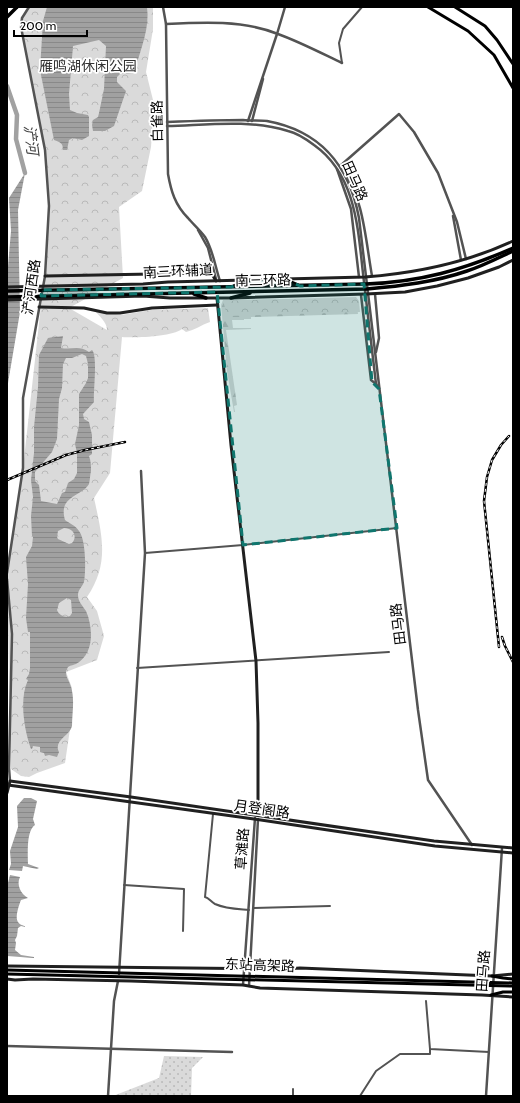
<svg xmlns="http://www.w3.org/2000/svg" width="520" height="1103" font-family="Cabin,'Noto Sans SC',sans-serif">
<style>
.grass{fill:url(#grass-dots)}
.forest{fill:url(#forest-firs);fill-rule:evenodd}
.park{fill:url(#park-crowns)}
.water{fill:url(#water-rules);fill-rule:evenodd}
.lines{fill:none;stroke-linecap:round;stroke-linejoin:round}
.river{stroke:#a1a1a1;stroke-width:4.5}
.minor{stroke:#535353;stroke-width:2}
.tertiary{stroke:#535353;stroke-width:2.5}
.secondary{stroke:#202020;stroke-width:3}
.primary{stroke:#000;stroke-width:3}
.trunk{stroke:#000;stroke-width:3.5}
.motorway{stroke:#000;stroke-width:3.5}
.rail-casing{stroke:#000;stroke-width:2.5}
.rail{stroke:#fff;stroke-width:1;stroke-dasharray:3;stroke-linecap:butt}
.marked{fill:#0f766e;fill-opacity:0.2;stroke:#0f766e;stroke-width:3;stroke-dasharray:8 5;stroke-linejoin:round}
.labels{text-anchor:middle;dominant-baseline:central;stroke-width:3.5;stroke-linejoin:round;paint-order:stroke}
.park-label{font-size:14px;fill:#313131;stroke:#fff}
.street-label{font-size:14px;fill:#000;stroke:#fff}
.water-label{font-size:15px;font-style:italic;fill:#424242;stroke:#fff}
</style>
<defs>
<pattern id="grass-dots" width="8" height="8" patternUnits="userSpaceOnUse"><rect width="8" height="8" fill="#dadada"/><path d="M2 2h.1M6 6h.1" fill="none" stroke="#b9b9b9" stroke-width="1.8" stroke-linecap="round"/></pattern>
<pattern id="forest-firs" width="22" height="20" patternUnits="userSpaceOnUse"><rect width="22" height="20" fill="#dadada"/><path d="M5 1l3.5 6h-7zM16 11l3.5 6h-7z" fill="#b9b9b9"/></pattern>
<pattern id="park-crowns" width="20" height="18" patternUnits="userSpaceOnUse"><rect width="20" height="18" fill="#dadada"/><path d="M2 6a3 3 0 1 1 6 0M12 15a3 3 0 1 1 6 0" fill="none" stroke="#b9b9b9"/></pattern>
<pattern id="water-rules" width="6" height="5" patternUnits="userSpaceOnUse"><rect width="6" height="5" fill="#a1a1a1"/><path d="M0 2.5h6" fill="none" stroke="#898989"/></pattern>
</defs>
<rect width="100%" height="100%" fill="#fff"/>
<path class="grass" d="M164 1056 203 1057 192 1068 191 1096H113L159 1078Z"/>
<path class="forest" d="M356 298 358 314 251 317V329L226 330 237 405 234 406 235 412H234L227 371 221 305 223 300ZM244 319H251V328H233L232 320H244Z"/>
<g class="park">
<path d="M29 7H153V29L146 72 154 104 151 147 142 191 119 207 123 278 69 308 107 330C107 322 99 316 94 310L121 315 151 310 208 308 210 322C201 325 195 330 186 332L182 329C171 337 135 338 122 337L110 473 94 498C102 535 110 563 87 597L97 611 104 636 97 660 66 672 72 688 70 729 65 763 37 773 29 777 21 776 11 769 7 577 23 468 47 251 49 206 45 150 21 22Z"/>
<path d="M356 297 359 301 360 312 227 316 224 304V301Z"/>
</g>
<g class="water">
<path d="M47 7H147C150 27 141 49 135 69L132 73 120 74 117 77V82L126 91 114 126 105 131H93L92 125 93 120 98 117 99 113 104 89 106 46 99 40 73 46 69 94 70 110 77 113 88 115 89 117V136L82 140 73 138 69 140 67 150H63C63 143 60 142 54 140L40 70 43 21Z"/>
<path d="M25 173 18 210 20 312 7 389V278L11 231 9 198Z"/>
<path d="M63 336 61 348C72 350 79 345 89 352L92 350C98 356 93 392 94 402L83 414 84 419 89 422 92 435V454L89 456C91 461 91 466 91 471 90 475 90 480 89 484 81 497 58 496 65 520 69 523 76 526 79 531 86 539 86 571 84 582 82 587 78 590 78 595 78 602 83 606 86 611 93 627 95 654 76 664 74 665 71 665 68 667 63 675 69 679 71 687 75 699 72 714 72 726 70 736 53 740 59 752L57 757 49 755 45 756 44 753 40 752V747L33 746 32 749H31C24 729 19 699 28 680L26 679 29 674 30 668V632H28L26 618 28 584 26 557 32 546 33 537 32 536 31 516 33 497 31 480 34 453V427L38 387 39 355 48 338ZM82 354 86 356 88 364V378L86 383 79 394V425L75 444 77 453V473L74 479 68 483 65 492 62 493 57 504 41 501 39 485 35 481V472L52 452 57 439 59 399 62 388 63 364 66 358H72ZM64 528C73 528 78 536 72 543L69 544 58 539 57 537 58 531ZM67 598 71 600 72 613 70 616C64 618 59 615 57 610L59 603Z"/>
<path d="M24 798H31L37 801 33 819 35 825C26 831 28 854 28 864L39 868 37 869 23 866 22 871 9 870 11 864 10 851 18 827 17 806Z"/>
<path d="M10 875 20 877C16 885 21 894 28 898L21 900C19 905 14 919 19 923 19 924 24 926 25 926V927L21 926 18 928 17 936 15 940 16 943 15 950 21 955 34 957V958L7 956V887Z"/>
</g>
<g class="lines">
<path class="river" d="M7 86 17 115 16 139 25 173"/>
<g class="minor">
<path d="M342 63 339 43 343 29 362 7"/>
<path d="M145 553 243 545 397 528"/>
<path d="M137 668 389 652"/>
<path d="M213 814 205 897C209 898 211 902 215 904 226 909 238 909 249 910"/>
<path d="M124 885 184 889 183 931"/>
<path d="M253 908 330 906"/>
<path d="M426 1001 430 1049 489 1052"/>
<path d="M293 1089V1096"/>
<path d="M360 1096 376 1071 400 1054H430V1049"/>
</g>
<g class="tertiary">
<path d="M163 7 166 24 168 174C171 191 175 205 188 218 193 224 200 230 205 237 213 250 215 266 220 281"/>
<path d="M166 24C203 22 243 20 278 34 300 42 321 53 342 63"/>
<path d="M248 121 277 34 285 7"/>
<path d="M252 121 263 79"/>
<path d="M167 122C192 121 218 120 243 120 251 121 260 120 267 121 321 131 349 165 359 218L418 710 428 780 472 845"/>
<path d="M167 126C207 125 249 119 288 131 297 133 306 139 314 145 358 176 358 234 364 282 368 316 372 350 376 384L379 388"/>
<path d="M341 165C364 200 365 236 372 276"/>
<path d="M340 166 399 114 414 132 438 173 457 222 466 259"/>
<path d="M337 169 351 209 359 277"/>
<path d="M453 216 461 260"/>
<path d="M198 230 208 248 216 279"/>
<path d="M375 294 379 338 376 352"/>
<path d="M361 295 371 380 376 384"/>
<path d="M7 573 23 468V398L45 276 49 206 45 150 21 27 22 18 29 7"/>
<path d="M7 579 12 634 9 768 10 781"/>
<path d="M119 974 145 553 141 471"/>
<path d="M243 985 255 818"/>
<path d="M249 986 258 819"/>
<path d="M7 1046 232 1052"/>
<path d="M108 1096 114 1001 118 981"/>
<path d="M486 1096 502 848"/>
</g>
<g class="secondary">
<path d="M45 276 205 273 212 274 216 281"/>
<path d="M7 287 143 284 168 282 365 277C417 273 466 263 513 241"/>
<path d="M217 298 231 445 256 661 258 723V815"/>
<path d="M7 300 143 296 170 298H231L366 294 405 292 437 286 468 278 499 267 513 260"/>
<path d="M39 307 84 308 107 313H120L152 308 217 305"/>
<path d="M8 785 254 819 435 846 513 853"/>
<path d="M7 793 10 781 131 797 434 841 513 848"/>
<path d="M7 966 285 969 300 968 492 976 513 974"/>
<path d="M7 979 15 980 33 979 131 981 243 985 260 988 482 995 513 997"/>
</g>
<g class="primary">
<path d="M428 7 468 31 494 55 513 88"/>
<path d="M455 7 485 26 497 40 513 64"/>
<path d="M7 970 513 983"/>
<path d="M7 974 513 986"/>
<path d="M492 976 503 978 513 979"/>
<path d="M491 995 503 992H513"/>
</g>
<g class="trunk">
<path d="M284 279 298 285"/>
<path d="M234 286 252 280"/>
<path d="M7 291 366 284C420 282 463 270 513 248"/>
<path d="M194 294 206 298"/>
<path d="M7 297 367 289C401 286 435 282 467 271 483 266 498 258 513 251"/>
<path d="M231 298 250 293"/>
</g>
<path class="motorway" d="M7 17 17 7"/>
<defs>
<g id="rail">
<path d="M7 480 66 455 85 450 125 442"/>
<path d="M502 637 505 646 513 662"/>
<path d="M499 647 484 501 487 477 492 460 501 445 509 436"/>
</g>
</defs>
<use href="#rail" class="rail-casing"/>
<use href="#rail" class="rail"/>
</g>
<path class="marked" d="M284 279 300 286 364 284 372 382 379 389 397 528 243 545 217 292 41 296 42 290 231 287 252 280Z"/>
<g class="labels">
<g class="park-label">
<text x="88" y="66">雁鸣湖休闲公园</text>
</g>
<g class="street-label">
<text transform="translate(157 121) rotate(-91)">白雀路</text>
<text transform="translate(355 181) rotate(66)">田马路</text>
<text transform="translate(178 271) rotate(-3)">南三环辅道</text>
<text transform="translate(263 280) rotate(-1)">南三环路</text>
<text transform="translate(31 287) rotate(-82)">浐河西路</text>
<text transform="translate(398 624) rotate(-97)">田马路</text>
<text transform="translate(262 809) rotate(8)">月登阁路</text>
<text transform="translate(242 849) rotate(-86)">草滩路</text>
<text transform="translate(260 965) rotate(2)">东站高架路</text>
<text transform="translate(483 971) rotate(-86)">田马路</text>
</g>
<g class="water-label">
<text transform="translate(31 140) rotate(83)">浐河</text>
</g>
</g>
<rect width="520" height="1103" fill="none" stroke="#000000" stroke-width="16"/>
<path d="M14 30v6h73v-6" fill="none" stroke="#000000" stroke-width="2"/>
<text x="20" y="30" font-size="12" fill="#000000" stroke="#ffffff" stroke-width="3" paint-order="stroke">200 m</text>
</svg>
